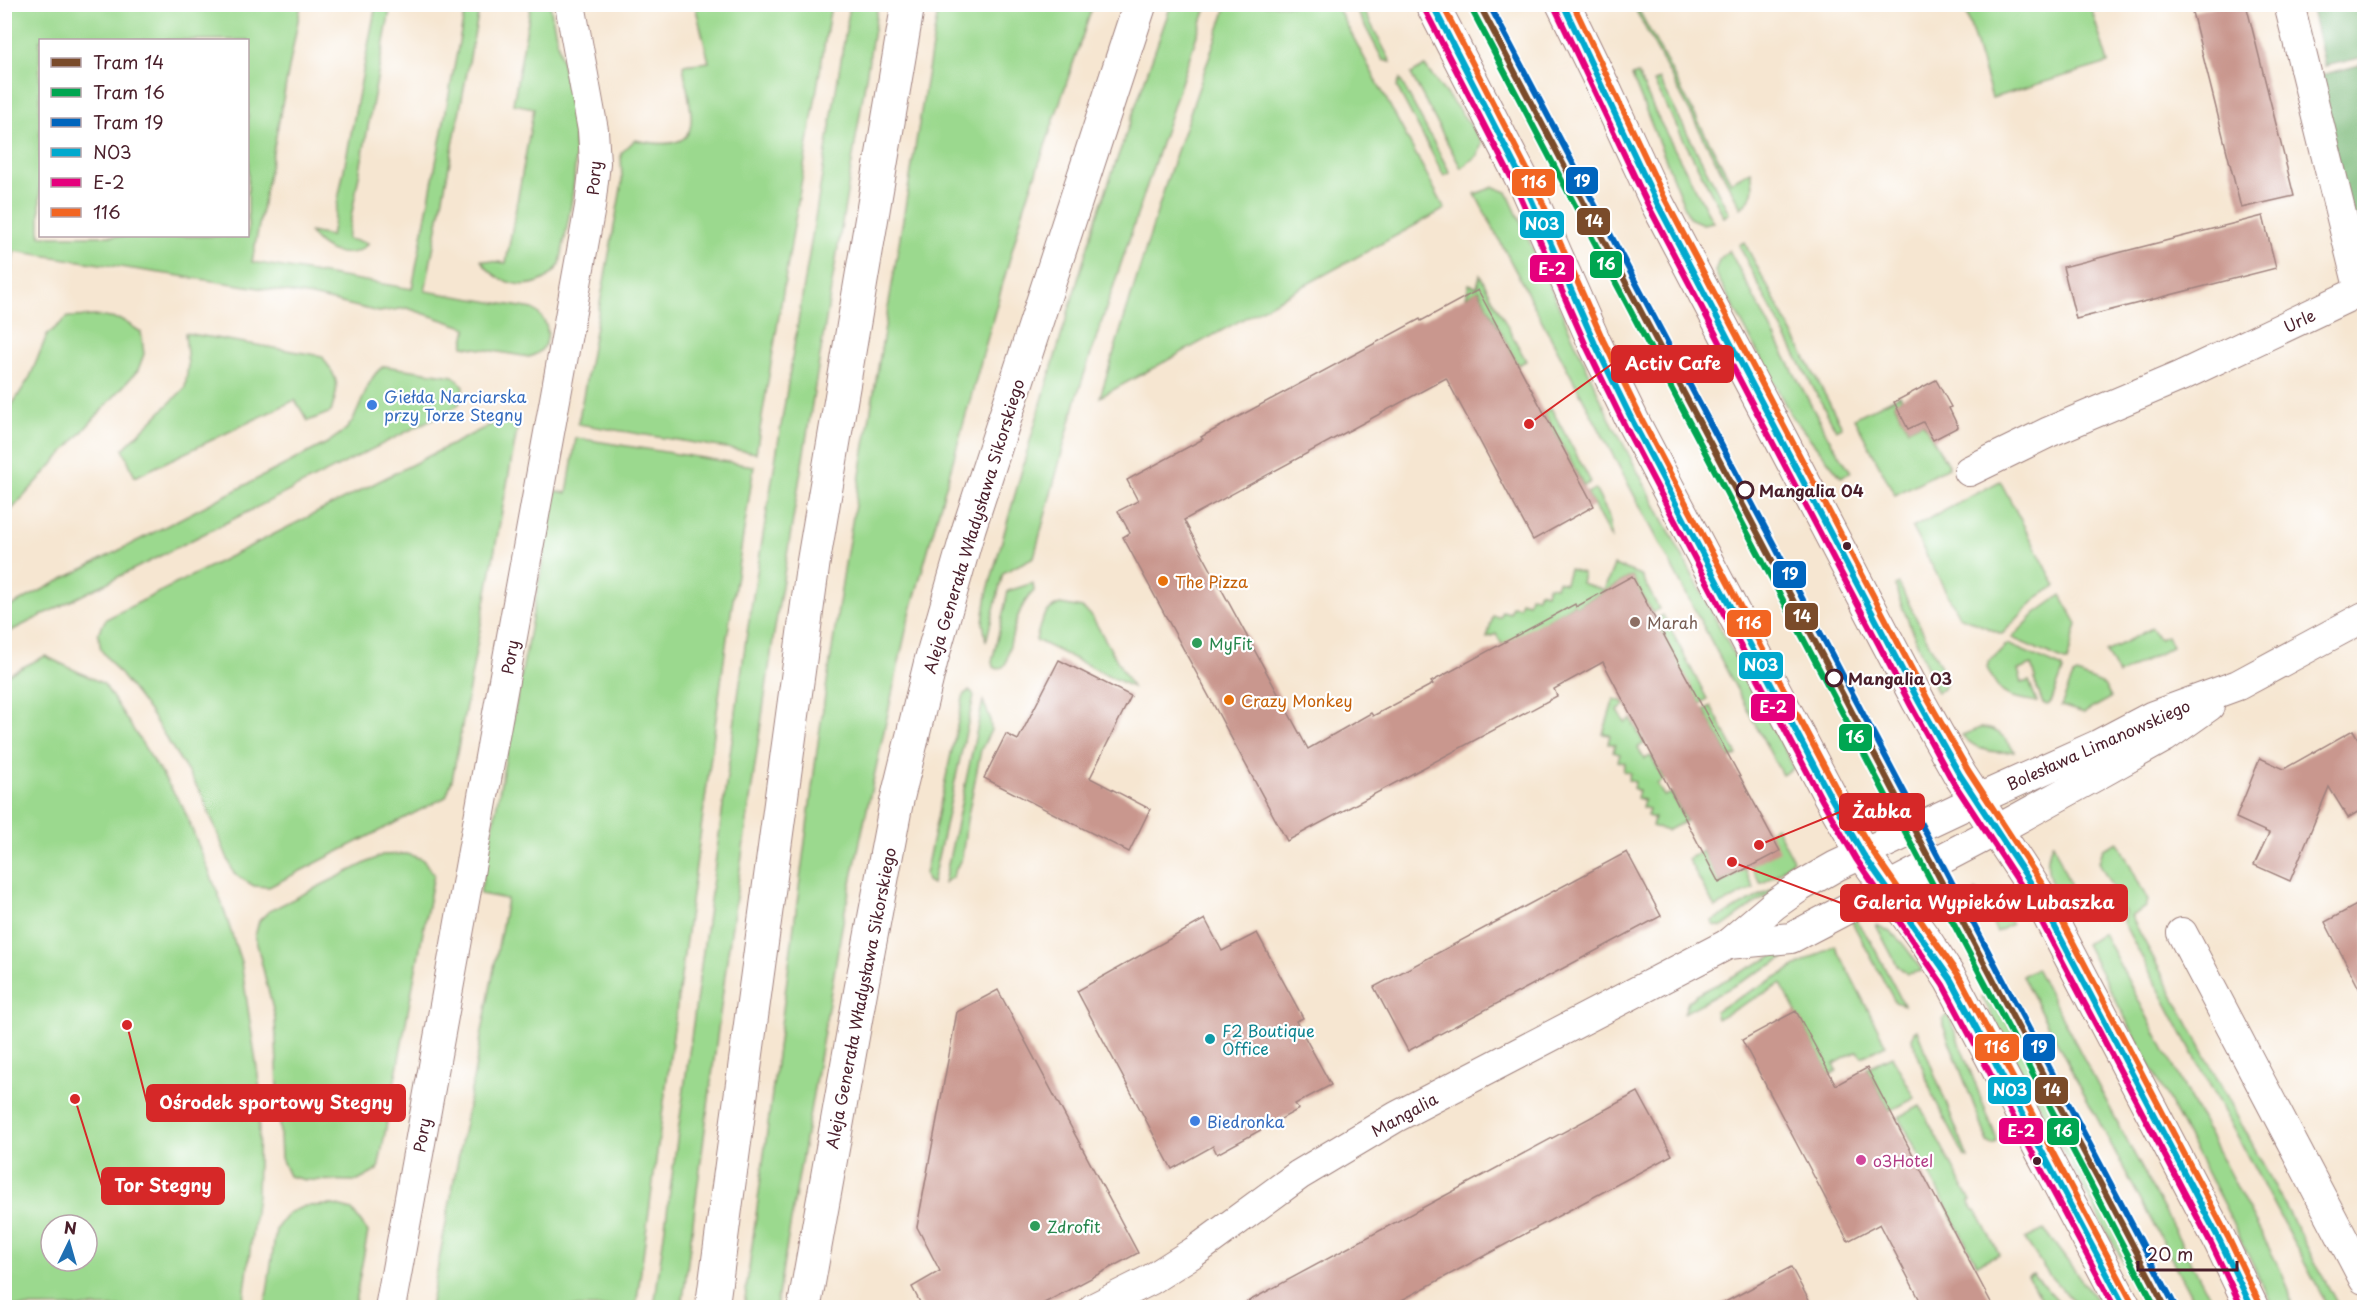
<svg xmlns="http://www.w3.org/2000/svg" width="2369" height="1312" font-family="'Playpen Sans',sans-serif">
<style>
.green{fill:#9bd98e;stroke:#727c5c;stroke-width:1.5;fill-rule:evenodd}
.forest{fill:#7cb979;stroke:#636c52;stroke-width:1.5}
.building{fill:#c9978e}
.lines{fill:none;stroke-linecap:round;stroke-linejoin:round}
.street-casing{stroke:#a0827e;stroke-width:32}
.secondary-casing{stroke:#a0827e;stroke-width:35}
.primary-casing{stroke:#a0827e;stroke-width:35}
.street{stroke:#fff;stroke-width:30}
.secondary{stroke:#fff;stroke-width:33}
.primary{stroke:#fff;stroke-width:33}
.bus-1-casing{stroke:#fff;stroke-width:10}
.bus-2-casing{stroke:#fff;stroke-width:10}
.bus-3-casing{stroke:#fff;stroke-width:10}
.bus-1{stroke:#00a9ce;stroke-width:6}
.bus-2{stroke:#e5007d;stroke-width:6}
.bus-3{stroke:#f26522;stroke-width:6}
.tram-1-casing{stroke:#fff;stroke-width:10}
.tram-2-casing{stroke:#fff;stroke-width:10}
.tram-3-casing{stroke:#fff;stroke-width:10}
.tram-1{stroke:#7a4b2a;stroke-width:6}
.tram-2{stroke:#00a651;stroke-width:6}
.tram-3{stroke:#0065bd;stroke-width:6}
.shop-dot{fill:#3f7fe0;stroke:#fff;stroke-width:2}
.stop-dot{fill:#fff;stroke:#4a1f2b;stroke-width:3}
.bus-dot{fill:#4a1f2b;stroke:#fff;stroke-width:2}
.food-dot{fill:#e8710a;stroke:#fff;stroke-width:2}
.education-dot{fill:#8d6e63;stroke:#fff;stroke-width:2}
.leisure-dot{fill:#2e9e5b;stroke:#fff;stroke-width:2}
.culture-dot{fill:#0f9aa8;stroke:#fff;stroke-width:2}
.hotel-dot{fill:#d1479c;stroke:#fff;stroke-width:2}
.labels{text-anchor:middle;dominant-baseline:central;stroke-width:4.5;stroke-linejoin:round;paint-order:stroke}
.street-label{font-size:16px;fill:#4a1f2b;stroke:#fff}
.shop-label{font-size:16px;fill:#366cbe;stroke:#fff;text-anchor:start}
.stop-label{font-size:16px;font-weight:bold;fill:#4a1f2b;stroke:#fff;text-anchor:start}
.food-label{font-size:16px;fill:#c56008;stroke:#fff;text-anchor:start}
.education-label{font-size:16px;fill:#785e54;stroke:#fff;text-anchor:start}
.leisure-label{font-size:16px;fill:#27864d;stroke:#fff;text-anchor:start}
.culture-label{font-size:16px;fill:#0d838f;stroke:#fff;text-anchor:start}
.hotel-label{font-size:16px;fill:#b23c85;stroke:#fff;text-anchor:start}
.leader{fill:none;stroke:#d62828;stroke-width:2}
.callout-dot{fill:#d62828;stroke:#fff;stroke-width:2}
.callout{fill:#d62828;stroke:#d62828;stroke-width:2}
.callout-label{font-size:18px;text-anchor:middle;font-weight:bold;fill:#fff}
.line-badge{stroke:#fff;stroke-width:2}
.badge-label{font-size:16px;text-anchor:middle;font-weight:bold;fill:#fff}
</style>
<rect width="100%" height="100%" fill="#fff"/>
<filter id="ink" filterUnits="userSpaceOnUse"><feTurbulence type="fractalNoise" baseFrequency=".0167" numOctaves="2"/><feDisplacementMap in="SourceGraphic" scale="12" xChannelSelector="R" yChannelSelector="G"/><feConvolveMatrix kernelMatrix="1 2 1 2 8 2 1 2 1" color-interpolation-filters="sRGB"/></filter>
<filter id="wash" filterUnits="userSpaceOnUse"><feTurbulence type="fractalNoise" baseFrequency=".008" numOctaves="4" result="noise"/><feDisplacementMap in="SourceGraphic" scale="24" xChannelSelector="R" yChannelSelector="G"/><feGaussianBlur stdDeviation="1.35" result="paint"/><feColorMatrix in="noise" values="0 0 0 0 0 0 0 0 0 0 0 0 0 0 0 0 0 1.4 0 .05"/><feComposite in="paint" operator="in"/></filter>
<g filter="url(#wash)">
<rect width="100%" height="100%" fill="#f6e6d1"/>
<g class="green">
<path d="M5 4 301 5 252 262 412 289 466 5H480L425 291 533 309C552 322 554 349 529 357L463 346 467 328 407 308 379 312 312 296 14 251 5 313ZM40 40H248V236H40Z"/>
<path d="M376 5H391L347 239 368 243C352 263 320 251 310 232L331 236Z"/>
<path d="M531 5H550C559 55 575 108 575 159 575 194 566 230 560 264 541 295 498 289 481 260L506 263 534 108 513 104Z"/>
<path d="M695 5H831L756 453 578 424 622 183 621 153 635 140C710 156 691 117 683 65L709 62Z"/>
<path d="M850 5H878L773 640 727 960 682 1307H654L746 639Z"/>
<path d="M939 5H1093L1024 208 908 621 845 910 776 1307H744L819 735 844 570Z"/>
<path d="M1171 5H1207L1077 396 1034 557 1003 573 986 642 983 622 987 594 1030 441 1096 219Z"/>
<path d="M1227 5H1336L1445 209 1100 397 1167 180Z"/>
<path d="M1359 5H1361L1391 62 1383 60 1357 11Z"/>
<path d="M1633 5H1636L1731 182 1751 171C1754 187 1755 197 1741 208Z"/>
<path d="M1964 5H2090L2108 63 1992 98Z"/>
<path d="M1425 66C1443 93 1466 115 1482 143L1478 155 1461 168 1411 74Z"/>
<path d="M1638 74 1657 116 1713 222 1703 224 1689 218 1632 76Z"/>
<path d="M1400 79 1450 173 1444 176 1397 87Z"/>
<path d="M1659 79 1729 213 1724 217 1663 100 1654 82Z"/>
<path d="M1494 187 1507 192 1608 415 1794 768 1782 775 1475 194Z"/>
<path d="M1744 242 1842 427 1836 430 1761 290 1739 245Z"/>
<path d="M1729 250 1828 437 1851 472 1841 477 1791 415 1715 272 1719 260Z"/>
<path d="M1480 275 1526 361 1518 365 1479 290 1466 297 1469 284 1477 287Z"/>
<path d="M98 316 122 320 141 332 144 354 138 370 5 517V416L30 377 47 335 68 317Z"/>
<path d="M185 333 322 356C339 382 340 382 331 412L308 421 295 400 135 477 123 449 185 388 188 365Z"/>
<path d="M384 366 453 376 463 385 462 400 456 407 5 634V609L329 442C335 437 343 433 348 427 363 409 364 379 384 366Z"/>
<path d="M1900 395 1902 398 1894 403 1908 429 1923 422 1949 467 1895 495 1854 418Z"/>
<path d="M1551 408 1591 482 1584 486 1544 412Z"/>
<path d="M512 416 519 420 452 780 446 797 269 887 254 886 234 874 201 793 149 711 101 650 98 633 106 619 504 418Z"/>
<path d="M576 438 754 466 727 638 636 1307 430 1308 507 899 480 894 556 491 567 493Z"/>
<path d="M2000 481 2056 586 2038 597 2002 634 1959 616 1912 528Z"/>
<path d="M1595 489 1608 514 1612 540 1587 493Z"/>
<path d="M1614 565 1641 575 1659 609 1652 613 1632 576 1576 607 1574 604 1503 646 1496 634 1487 638 1493 616 1500 617 1502 611 1510 613 1512 606 1519 607 1521 601 1528 603 1530 596 1537 597 1539 591 1546 593 1548 586 1556 587 1558 581 1565 583 1569 569 1583 573 1581 583 1604 590Z"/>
<path d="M1033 583 1034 591C1015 609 1012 638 1006 663L1003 667 998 669 993 667 992 662 1008 591Z"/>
<path d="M1899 584 1947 679 1943 689 1937 692 1898 596 1896 586Z"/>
<path d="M2061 595 2077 624 2067 662 2012 638 2036 613Z"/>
<path d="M1060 604 1082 608 1091 615 1132 687 1036 640C1040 623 1043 610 1060 604Z"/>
<path d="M1663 615 1707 699 1700 704 1655 620Z"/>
<path d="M2152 628 2159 639 2167 636 2172 647 2118 675 2106 652Z"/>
<path d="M2007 644 2061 667 2063 671 2051 702 2048 705 2043 704 2034 679 2036 678 2032 665 2018 670 2022 683 2029 681 2037 702C2005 696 2002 698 1987 668L1988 663Z"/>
<path d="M45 656 104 684 183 807 221 901 241 962 260 1089 257 1195 243 1307H5V676ZM51 1225H87V1261H51Z"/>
<path d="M2077 674 2104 685 2111 698 2084 713 2061 706 2073 676Z"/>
<path d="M969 691 972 692 974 696 932 884 927 881 925 874 964 694Z"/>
<path d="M1614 699 1627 703 1618 711 1625 723 1631 719 1644 744 1638 747 1644 759 1651 756 1664 780 1657 784 1664 796 1671 793 1686 821 1667 831 1652 826 1654 818 1647 816 1649 809 1642 807 1644 800 1637 798 1639 791 1633 788 1635 782 1628 780 1630 773 1623 771 1625 763 1618 761 1620 754 1613 752 1615 745 1608 743 1610 735 1603 734Z"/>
<path d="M983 701 990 718 991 730 981 750 967 820 962 857 952 877 944 883Z"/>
<path d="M1711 706 1737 755 1730 758 1704 710Z"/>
<path d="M1980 728C1997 727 2006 738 2014 751 1994 754 1975 750 1962 735Z"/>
<path d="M1776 827 1793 859 1778 874 1761 884 1751 866 1769 831Z"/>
<path d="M2118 842 2148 901 2145 908 2131 916 2339 1307H2328L2123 922 2125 912 2099 862 2103 849Z"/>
<path d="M2053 843 2070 884 2068 894 2058 900C2050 883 2042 861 2053 843Z"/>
<path d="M1702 851 1720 883 1745 869 1754 888 1715 908 1688 859Z"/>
<path d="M407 854 422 859 434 874 378 1170 358 1181 305 1180 289 1176 281 1158 275 1018 255 936 259 921 269 911 382 855Z"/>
<path d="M1772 889 1773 891 1722 927 1714 925 1712 921Z"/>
<path d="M1975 890 1997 906 2012 924 1997 932Z"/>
<path d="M1851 920H1856L1871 942 1904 1005 1895 1002Z"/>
<path d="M1876 925C1899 933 1909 952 1922 971L1907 974 1897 965Z"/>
<path d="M1830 927 1832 932 1684 1013 1688 1002 1696 995Z"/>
<path d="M2103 933 2280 1269 2289 1290 2292 1307H2273L2225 1207 2086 944Z"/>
<path d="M1835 945 1886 1045 1862 1057 1857 1051 1834 1064 1837 1071 1830 1075 1781 984 1717 1019 1715 1011Z"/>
<path d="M2036 968 2204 1286 2216 1307H2197L2022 976Z"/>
<path d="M1991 991 1995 998 2158 1307H2147L1982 997Z"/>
<path d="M1948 1014 1996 1137 1997 1143 1992 1145 1988 1142 1943 1025V1019Z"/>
<path d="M1917 1030 1968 1158 1965 1157 1933 1096 1912 1039 1914 1032Z"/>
<path d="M1892 1056 1915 1098 1890 1111 1867 1068Z"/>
<path d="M1920 1106 1971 1201 1969 1202 1974 1210H1976L1999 1254 1977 1264 1899 1117Z"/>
<path d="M333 1205 352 1210 368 1232 354 1307H265L276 1229 288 1213 305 1206Z"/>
<path d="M2044 1230 2102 1307H2079L2049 1275 2025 1239Z"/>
<path d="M2033 1274 2063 1307H2045L2028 1276Z"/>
</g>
<g class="forest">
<path d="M2311 5H2364V57L2325 66Z"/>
<path d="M2364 64V276L2317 76Z"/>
</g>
<g id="blocks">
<g class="building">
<path d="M2223 4H2246L2294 196 2241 208 2192 12Z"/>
<path d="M2263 216 2276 268 2076 319 2063 267Z"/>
<path d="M1478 290 1594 506 1533 540 1446 378 1184 520 1308 749 1371 713 1373 716 1433 684 1431 682 1575 604 1576 607 1632 576 1780 851 1719 883 1603 662 1554 689 1557 696 1287 841 1123 537 1130 533 1118 511 1138 501 1127 480 1203 439 1201 437 1420 319 1421 321Z"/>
<path d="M1936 380 1951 407 1949 408 1958 427 1933 440 1923 422 1908 429 1894 402Z"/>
<path d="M1059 660 1131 696 1090 778 1150 809 1129 852 984 778 1006 734 1018 740Z"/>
<path d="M2353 730 2364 749V808L2348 818 2329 787 2290 881 2254 865 2269 833 2236 818 2260 758 2284 769Z"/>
<path d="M1627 852 1661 916 1408 1051 1374 987Z"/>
<path d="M2364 901V998L2325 922Z"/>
<path d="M1205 919 1222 951 1257 933 1303 1018 1296 1021 1331 1085 1295 1104 1299 1109 1217 1154 1213 1146 1172 1169 1077 991Z"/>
<path d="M998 990 1138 1253 1035 1308H923L912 1287 940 1271 917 1227 957 1012Z"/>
<path d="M1796 1011 1836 1085 1867 1068 1994 1308H1924L1880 1224 1848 1241 1742 1040Z"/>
<path d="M1638 1092 1672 1155 1387 1308H1236Z"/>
<path d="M1791 1267 1813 1308H1714Z"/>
</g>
</g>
</g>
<g filter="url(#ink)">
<use href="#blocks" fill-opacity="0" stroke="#a0827e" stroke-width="1.5"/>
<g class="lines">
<defs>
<g id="street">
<path d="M1969 471 2049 432 2181 376 2360 291 2289 4"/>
<path d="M2182 933 2364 1279"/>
<path d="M1728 944 1791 938 1997 830 2097 775 2165 737 2209 706"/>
<path d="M390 1308 590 207 595 163 593 130 570 4"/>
<path d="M1094 1308 1150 1280 1194 1252 1299 1175 1396 1117 1728 944 1774 905 1801 886 1836 866 1976 800 2098 745 2153 716 2238 685 2364 617"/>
</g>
<g id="secondary">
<path d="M1432 4 1525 185 1595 344 1634 424 1830 796 1863 854 1927 943 1951 980 2125 1308"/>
<path d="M1563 4 1601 82 1657 203 1919 702 1960 775 2036 891 2220 1241 2252 1308"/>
</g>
<g id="primary">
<path d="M712 1308 813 564 908 4"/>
<path d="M804 1308 861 989 896 804 931 661 969 528 1140 4"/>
</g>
</defs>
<use href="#street" class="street-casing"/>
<use href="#secondary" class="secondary-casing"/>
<use href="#primary" class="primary-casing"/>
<use href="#street" class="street"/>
<use href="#secondary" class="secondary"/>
<use href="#primary" class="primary"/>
<defs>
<g id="bus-1">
<path d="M1432 4 1525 185 1595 344 1634 424 1830 796 1863 854 1951 980 2125 1308"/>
<path d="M1563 4 1657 203 1919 702 1960 775 2036 891 2220 1241 2252 1308"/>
</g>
<g id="bus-2">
<path d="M1424 8 1517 189 1587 348 1626 428 1822 800 1856 859 1943 985 2115 1308"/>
<path d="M1555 8 1649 207 1911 706 1952 780 2028 896 2212 1245 2242 1308"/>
</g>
<g id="bus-3">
<path d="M1442 4 1533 181 1603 340 1642 420 1838 792 1871 849 1959 976 2133 1304"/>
<path d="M1573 4 1665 199 1927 698 1968 770 2044 887 2228 1237 2260 1304"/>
</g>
</defs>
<use href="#bus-1" class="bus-1-casing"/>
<use href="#bus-2" class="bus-2-casing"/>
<use href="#bus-3" class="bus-3-casing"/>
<use href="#bus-1" class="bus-1"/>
<use href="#bus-2" class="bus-2"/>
<use href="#bus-3" class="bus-3"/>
<defs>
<path id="tram-1" d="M1479 4 2166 1308"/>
<path id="tram-2" d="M1471 8 2156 1308"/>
<path id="tram-3" d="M1489 4 2174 1304"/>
</defs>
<use href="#tram-1" class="tram-1-casing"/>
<use href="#tram-2" class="tram-2-casing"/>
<use href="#tram-3" class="tram-3-casing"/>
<use href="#tram-1" class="tram-1"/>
<use href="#tram-2" class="tram-2"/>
<use href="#tram-3" class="tram-3"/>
</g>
</g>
<g class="shop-dot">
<circle cx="372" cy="405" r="6"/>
<circle cx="1195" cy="1121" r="6"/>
</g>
<g class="stop-dot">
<circle cx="1745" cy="490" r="8"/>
<circle cx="1834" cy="678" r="8"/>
</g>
<g class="bus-dot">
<circle cx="1847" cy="546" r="5"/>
<circle cx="2037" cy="1161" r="5"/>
</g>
<g class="food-dot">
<circle cx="1163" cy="581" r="6"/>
<circle cx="1229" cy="700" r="6"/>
</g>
<circle class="education-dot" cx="1635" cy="622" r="6"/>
<g class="leisure-dot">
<circle cx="1197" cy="643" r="6"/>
<circle cx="1035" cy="1226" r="6"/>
</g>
<circle class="culture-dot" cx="1210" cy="1039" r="6"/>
<circle class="hotel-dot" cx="1861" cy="1160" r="6"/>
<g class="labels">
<g class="street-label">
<text transform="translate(593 178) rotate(-86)">Pory</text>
<text transform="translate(2299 320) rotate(-25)">Urle</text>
<text transform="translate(973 526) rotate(-73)">Aleja Generała Władysława Sikorskiego</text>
<text transform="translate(509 657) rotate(-80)">Pory</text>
<text transform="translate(2098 744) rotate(-24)">Bolesława Limanowskiego</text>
<text transform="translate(860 998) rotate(-79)">Aleja Generała Władysława Sikorskiego</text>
<text transform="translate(1404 1114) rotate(-29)">Mangalia</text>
<text transform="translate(421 1135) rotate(-80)">Pory</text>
</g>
<g class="shop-label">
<text x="384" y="396">Giełda Narciarska<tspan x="384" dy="18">przy Torze Stegny</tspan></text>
<text x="1207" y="1121">Biedronka</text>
</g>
<g class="stop-label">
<text x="1759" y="490">Mangalia 04</text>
<text x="1848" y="678">Mangalia 03</text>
</g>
<g class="food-label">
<text x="1175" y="581">The Pizza</text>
<text x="1241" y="700">Crazy Monkey</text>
</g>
<g class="education-label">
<text x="1647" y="622">Marah</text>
</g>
<g class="leisure-label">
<text x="1209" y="643">MyFit</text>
<text x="1047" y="1226">Zdrofit</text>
</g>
<g class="culture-label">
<text x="1222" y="1030">F2 Boutique<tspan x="1222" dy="18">Office</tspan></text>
</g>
<g class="hotel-label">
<text x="1873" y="1160">o3Hotel</text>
</g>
</g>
<path class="leader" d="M1529 424L1612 364M1759 845L1840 812M1732 862L1841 903M127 1025L147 1103M75 1099L102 1186"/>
<g class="callout-dot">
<circle cx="1529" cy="424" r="6"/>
<circle cx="1759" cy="845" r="6"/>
<circle cx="1732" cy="862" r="6"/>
<circle cx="127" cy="1025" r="6"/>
<circle cx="75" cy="1099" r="6"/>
</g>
<g class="callout">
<rect x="1612" y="346" width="121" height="36" rx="6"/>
<rect x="1840" y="794" width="84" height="36" rx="6"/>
<rect x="1841" y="885" width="286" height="36" rx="6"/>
<rect x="147" y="1085" width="258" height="36" rx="6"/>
<rect x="102" y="1168" width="122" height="36" rx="6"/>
</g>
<g class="callout-label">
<text x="1673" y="370">Activ Cafe</text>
<text x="1882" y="818">Żabka</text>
<text x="1984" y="909">Galeria Wypieków Lubaszka</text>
<text x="276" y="1109">Ośrodek sportowy Stegny</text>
<text x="163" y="1192">Tor Stegny</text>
</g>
<g class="line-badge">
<rect x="1565" y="166" width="34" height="29" rx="6" fill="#0065bd"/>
<rect x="1511" y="168" width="45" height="29" rx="6" fill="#f26522"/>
<rect x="1576" y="207" width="35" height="29" rx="6" fill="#7a4b2a"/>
<rect x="1519" y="210" width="46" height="29" rx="6" fill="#00a9ce"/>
<rect x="1589" y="250" width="34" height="29" rx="6" fill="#00a651"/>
<rect x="1529" y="254" width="46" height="29" rx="6" fill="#e5007d"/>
<rect x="1772" y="560" width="35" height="29" rx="6" fill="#0065bd"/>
<rect x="1784" y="602" width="35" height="29" rx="6" fill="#7a4b2a"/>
<rect x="1726" y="609" width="46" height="29" rx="6" fill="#f26522"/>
<rect x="1738" y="651" width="46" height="29" rx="6" fill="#00a9ce"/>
<rect x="1750" y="693" width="46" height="29" rx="6" fill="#e5007d"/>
<rect x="1838" y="723" width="35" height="29" rx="6" fill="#00a651"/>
<rect x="1974" y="1033" width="46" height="29" rx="6" fill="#f26522"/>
<rect x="2022" y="1033" width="34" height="29" rx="6" fill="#0065bd"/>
<rect x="1987" y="1076" width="45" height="29" rx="6" fill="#00a9ce"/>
<rect x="2034" y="1076" width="35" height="29" rx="6" fill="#7a4b2a"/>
<rect x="1998" y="1117" width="46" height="28" rx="6" fill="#e5007d"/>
<rect x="2046" y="1117" width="34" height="29" rx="6" fill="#00a651"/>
</g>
<g class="badge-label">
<text x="1582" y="187">19</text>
<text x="1534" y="188">116</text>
<text x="1594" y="227">14</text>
<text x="1542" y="230">N03</text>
<text x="1606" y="270">16</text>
<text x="1552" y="275">E-2</text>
<text x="1790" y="580">19</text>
<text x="1802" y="622">14</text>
<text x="1749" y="629">116</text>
<text x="1761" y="671">N03</text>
<text x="1773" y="713">E-2</text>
<text x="1855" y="743">16</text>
<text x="1997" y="1053">116</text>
<text x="2039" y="1053">19</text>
<text x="2010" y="1096">N03</text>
<text x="2052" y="1096">14</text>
<text x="2021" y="1137">E-2</text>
<text x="2063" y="1137">16</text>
</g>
<rect width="2369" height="1312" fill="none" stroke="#fff" stroke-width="24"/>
<rect x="39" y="39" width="210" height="198" fill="#ffffff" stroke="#b7a5aa" stroke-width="1.5"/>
<rect x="51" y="58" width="30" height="9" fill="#7a4b2a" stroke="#b7a5aa" stroke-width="1.5"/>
<text x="93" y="69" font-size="18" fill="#4a1f2b">Tram 14</text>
<rect x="51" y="88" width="30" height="9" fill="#00a651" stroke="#b7a5aa" stroke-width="1.5"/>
<text x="93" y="99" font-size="18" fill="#4a1f2b">Tram 16</text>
<rect x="51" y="118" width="30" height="9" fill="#0065bd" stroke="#b7a5aa" stroke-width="1.5"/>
<text x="93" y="129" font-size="18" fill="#4a1f2b">Tram 19</text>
<rect x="51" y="148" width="30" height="9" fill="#00a9ce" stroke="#b7a5aa" stroke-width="1.5"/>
<text x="93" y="159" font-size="18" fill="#4a1f2b">N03</text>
<rect x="51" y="178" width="30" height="9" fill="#e5007d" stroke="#b7a5aa" stroke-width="1.5"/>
<text x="93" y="189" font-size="18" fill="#4a1f2b">E-2</text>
<rect x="51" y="208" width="30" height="9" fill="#f26522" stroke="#b7a5aa" stroke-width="1.5"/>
<text x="93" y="219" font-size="18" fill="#4a1f2b">116</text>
<g transform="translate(69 1243) rotate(5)"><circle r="28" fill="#ffffff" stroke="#b7a5aa" stroke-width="1.5"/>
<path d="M0-4.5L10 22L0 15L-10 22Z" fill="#1f6fb2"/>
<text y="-9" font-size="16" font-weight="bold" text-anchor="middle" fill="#4a1f2b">N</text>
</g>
<path d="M2138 1261v9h99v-9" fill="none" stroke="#4a1f2b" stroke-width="3"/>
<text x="2147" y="1261" font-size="18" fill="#4a1f2b" stroke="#ffffff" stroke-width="4.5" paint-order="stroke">20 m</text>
</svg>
